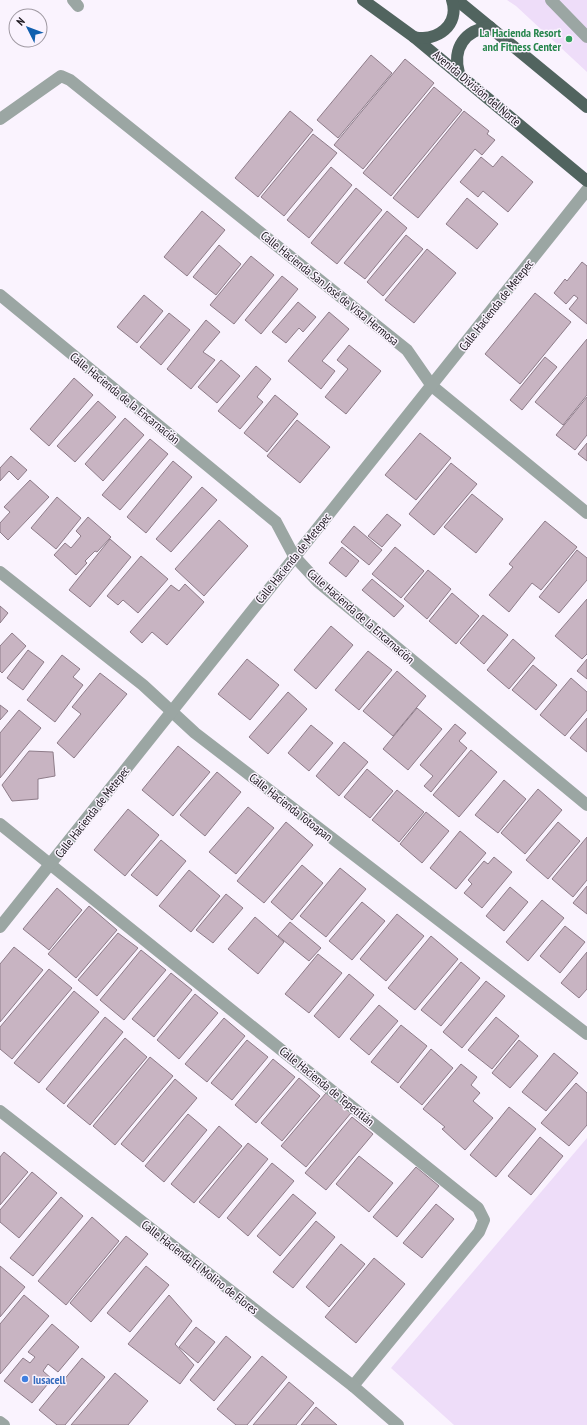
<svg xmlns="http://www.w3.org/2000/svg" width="587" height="1425" font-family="'PT Sans Narrow',sans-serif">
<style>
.green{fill:#eeddf9}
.building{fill:#c8b4c2;stroke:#8e7c89}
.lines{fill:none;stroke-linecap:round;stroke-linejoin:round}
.minor{stroke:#9ba6a3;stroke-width:12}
.major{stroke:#51645f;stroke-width:12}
.leisure-dot{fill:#2e9e5b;stroke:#faf3fe;stroke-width:1.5}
.shop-dot{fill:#3f7fe0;stroke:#faf3fe;stroke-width:1.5}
.labels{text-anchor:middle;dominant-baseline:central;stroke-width:3;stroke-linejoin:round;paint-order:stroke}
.leisure-label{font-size:12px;font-weight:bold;fill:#27864d;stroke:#faf3fe;text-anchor:end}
.street-label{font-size:12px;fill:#19141b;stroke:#faf3fe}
.shop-label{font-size:12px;font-weight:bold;fill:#366cbe;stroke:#faf3fe;text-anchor:start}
</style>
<rect width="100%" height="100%" fill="#faf3fe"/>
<g class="green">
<path d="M507 0H587V72L516 6Z"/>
<path d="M587 1138V1425H454L391 1368Z"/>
</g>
<g class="building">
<path d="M371 55 392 73 338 138 317 120Z"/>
<path d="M405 59 434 83 363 169 334 145Z"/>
<path d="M434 87 462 110 391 196 363 173Z"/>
<path d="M290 111 313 130 258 197 235 178Z"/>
<path d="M464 111 489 131 487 134 495 140 482 155 475 149 418 218 393 198Z"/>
<path d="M313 134 337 153 284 216 261 197Z"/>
<path d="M502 156 533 182 508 212 483 191 478 197 460 182 481 157 493 167Z"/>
<path d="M331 167 352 185 309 238 287 220Z"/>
<path d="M356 188 382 210 337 264 311 243Z"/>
<path d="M467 198 498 224 477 249 446 224Z"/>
<path d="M202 211 225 230 187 276 164 257Z"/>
<path d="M387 211 407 228 365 279 344 263Z"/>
<path d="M406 235 423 249 383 296 367 282Z"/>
<path d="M219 245 241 264 216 295 193 277Z"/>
<path d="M427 249 456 273 414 323 385 300Z"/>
<path d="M251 256 274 275 234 324 210 305Z"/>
<path d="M582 262 587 266V324L569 309 578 298 574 295 566 304 554 293 565 279 567 281Z"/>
<path d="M282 276 298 289 261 334 245 320Z"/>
<path d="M535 293 571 322 520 384 485 354Z"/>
<path d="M144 295 163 311 137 343 117 327Z"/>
<path d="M298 302 316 317 303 332 299 328 286 343 272 332Z"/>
<path d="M329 312 349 329 322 361 335 371 321 389 288 361Z"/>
<path d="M169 313 190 330 161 365 140 347Z"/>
<path d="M206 320 220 332 203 352 215 360 191 389 167 369Z"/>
<path d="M587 339V395L563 425 535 402Z"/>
<path d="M349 345 381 371 346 414 325 397 348 369 337 360Z"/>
<path d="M545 357 557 367 522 410 510 400Z"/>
<path d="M221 360 240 376 217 403 198 387Z"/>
<path d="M256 366 271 379 257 397 263 402 240 429 218 411Z"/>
<path d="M74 378 93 395 49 446 30 429Z"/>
<path d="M275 395 298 414 267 452 244 433Z"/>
<path d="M587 397V435L575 450 556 435Z"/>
<path d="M98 401 116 417 75 462 57 446Z"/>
<path d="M125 418 144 435 103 481 85 464Z"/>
<path d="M297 420 330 447 300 483 267 456Z"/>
<path d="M420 433 451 458 416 500 385 475Z"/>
<path d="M150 439 168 454 120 510 102 495Z"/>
<path d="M587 443V461L578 454Z"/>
<path d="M11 456 27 470 18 480 9 471 0 481V468Z"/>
<path d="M173 461 192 477 146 533 127 517Z"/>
<path d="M451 463 477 484 434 535 409 514Z"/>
<path d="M30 480 49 497 8 540 0 532V523L10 512 4 507Z"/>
<path d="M202 487 217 500 171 552 156 539Z"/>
<path d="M472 494 503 519 476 553 444 527Z"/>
<path d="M57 497 81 518 56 549 31 528Z"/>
<path d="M387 514 401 525 382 547 368 536Z"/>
<path d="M88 517 111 537 97 552 95 551 85 561 87 563 76 575 54 555 65 543 71 548 81 536 76 531Z"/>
<path d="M219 520 248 546 204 596 175 569Z"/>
<path d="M545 521 577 547 541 590 532 583 509 612 489 595 513 567 509 564Z"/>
<path d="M354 526 382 550 369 565 341 542Z"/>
<path d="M110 539 131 557 90 607 69 590Z"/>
<path d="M342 547 359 561 346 577 329 563Z"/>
<path d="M395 547 424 571 401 598 372 574Z"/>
<path d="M577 550 587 558V580L559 613 539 597Z"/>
<path d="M141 556 168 579 138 613 123 600 118 605 107 596Z"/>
<path d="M428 570 451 589 427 619 404 599Z"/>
<path d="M372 579 404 606 394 617 362 590Z"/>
<path d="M185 584 204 602 167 645 152 632 142 643 130 632 171 585 179 591Z"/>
<path d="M452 593 479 616 456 644 429 621Z"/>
<path d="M587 599V654L582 659 555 636Z"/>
<path d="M0 606 8 613 0 623Z"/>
<path d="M483 615 508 635 484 664 460 643Z"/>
<path d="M331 626 353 645 316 689 294 670Z"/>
<path d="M12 633 26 646 2 673 0 671V646Z"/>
<path d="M513 639 535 658 509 689 487 670Z"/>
<path d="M28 650 44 662 23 690 7 678Z"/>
<path d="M368 651 392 670 359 710 335 690Z"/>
<path d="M62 655 80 669 73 677 83 685 55 722 27 700Z"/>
<path d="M247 659 279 685 250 720 218 694Z"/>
<path d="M587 659V679L577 671Z"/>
<path d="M533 665 557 685 536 710 512 690Z"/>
<path d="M397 671 426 696 393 736 363 711Z"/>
<path d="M100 673 127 694 74 758 57 743 81 714 72 707Z"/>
<path d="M571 678 587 692V710L565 736 540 715Z"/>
<path d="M288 692 307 709 268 754 249 737Z"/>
<path d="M0 705 8 711 0 720Z"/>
<path d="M417 708 442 729 408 770 383 749Z"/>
<path d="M19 710 41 728 0 778V733Z"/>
<path d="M587 718V752L570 738Z"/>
<path d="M455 724 466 733 459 741 467 748 431 792 424 786 433 776 420 765Z"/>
<path d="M311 725 333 743 309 771 288 753Z"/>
<path d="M344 742 368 762 339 796 316 776Z"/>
<path d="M178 746 210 772 173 816 142 790Z"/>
<path d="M471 750 497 772 459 817 433 795Z"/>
<path d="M29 751 53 752 55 776 38 779V799L12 801 2 785Z"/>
<path d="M367 769 393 791 370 818 344 797Z"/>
<path d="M217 772 241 792 205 836 180 815Z"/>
<path d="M504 780 526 799 498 833 475 815Z"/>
<path d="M538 789 562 810 525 854 501 833Z"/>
<path d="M397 790 424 812 399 842 372 820Z"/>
<path d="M248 807 274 828 236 874 209 852Z"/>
<path d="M128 809 159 835 125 876 94 850Z"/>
<path d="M426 812 449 831 422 863 400 844Z"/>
<path d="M286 822 313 845 264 903 237 881Z"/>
<path d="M558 822 580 841 548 879 526 860Z"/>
<path d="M460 831 486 853 456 889 430 868Z"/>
<path d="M587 837V880L573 897 552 879Z"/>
<path d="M161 840 186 861 157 896 131 875Z"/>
<path d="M494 857 512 872 482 908 464 893 472 884 468 880 484 861 488 864Z"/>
<path d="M302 865 323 883 292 920 271 902Z"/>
<path d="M340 868 366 889 326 937 300 916Z"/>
<path d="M189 870 220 896 191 932 159 906Z"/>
<path d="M587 886V914L573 903Z"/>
<path d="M510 887 528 902 504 931 486 916Z"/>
<path d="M57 888 82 910 49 950 23 929Z"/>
<path d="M226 894 243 908 213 943 196 930Z"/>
<path d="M542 900 564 918 528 961 506 942Z"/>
<path d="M362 902 385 921 352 960 329 941Z"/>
<path d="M89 906 117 930 76 978 48 954Z"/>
<path d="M397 914 424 936 386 981 360 959Z"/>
<path d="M255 917 284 942 258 974 228 949Z"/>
<path d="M290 922 321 948 309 961 278 936Z"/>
<path d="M565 926 585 942 560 973 540 956Z"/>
<path d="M118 933 138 948 97 996 78 980Z"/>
<path d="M431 936 458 959 415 1010 388 988Z"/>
<path d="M14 947 43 970 0 1022V964Z"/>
<path d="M141 950 166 970 124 1020 100 1000Z"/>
<path d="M587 952V989L579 998 561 983Z"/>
<path d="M318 954 342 973 309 1013 285 994Z"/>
<path d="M461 962 480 978 441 1026 421 1010Z"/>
<path d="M49 969 72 988 12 1059 0 1049V1027Z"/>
<path d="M171 973 192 990 154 1037 132 1019Z"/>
<path d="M349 974 374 995 339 1038 314 1016Z"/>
<path d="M486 981 505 996 462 1048 443 1032Z"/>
<path d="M74 991 99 1012 39 1083 14 1063Z"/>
<path d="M195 994 218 1013 179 1059 157 1040Z"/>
<path d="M379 1005 398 1021 369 1055 350 1039Z"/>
<path d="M105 1017 123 1032 64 1104 46 1089Z"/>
<path d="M496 1017 519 1036 492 1069 468 1050Z"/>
<path d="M224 1018 245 1036 207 1082 185 1064Z"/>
<path d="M401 1025 427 1046 398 1083 371 1062Z"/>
<path d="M125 1038 147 1057 90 1125 67 1106Z"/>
<path d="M247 1040 268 1057 232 1100 211 1083Z"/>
<path d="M519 1040 538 1056 510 1088 492 1073Z"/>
<path d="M431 1049 453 1068 422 1105 400 1087Z"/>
<path d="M554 1053 578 1073 546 1111 522 1092Z"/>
<path d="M150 1057 173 1076 115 1145 93 1126Z"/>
<path d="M273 1059 295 1077 256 1123 235 1105Z"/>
<path d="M461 1064 477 1077 471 1085 480 1093 473 1101 493 1118 465 1150 442 1129 445 1127 423 1109Z"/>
<path d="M299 1078 320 1096 282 1141 261 1123Z"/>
<path d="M175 1079 197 1098 143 1162 121 1144Z"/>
<path d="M576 1083 587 1093V1125L569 1146 541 1123Z"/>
<path d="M326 1093 351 1113 306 1167 281 1146Z"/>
<path d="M509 1107 536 1129 496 1177 470 1155Z"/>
<path d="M188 1114 207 1130 164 1182 145 1166Z"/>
<path d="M352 1117 373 1134 326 1190 305 1173Z"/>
<path d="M219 1126 242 1146 194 1203 171 1184Z"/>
<path d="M540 1137 563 1156 531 1195 508 1176Z"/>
<path d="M248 1143 268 1159 219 1218 199 1202Z"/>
<path d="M4 1152 28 1172 0 1205V1157Z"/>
<path d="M359 1156 393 1183 369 1212 336 1184Z"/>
<path d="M272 1163 294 1181 248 1236 227 1218Z"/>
<path d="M416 1167 439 1186 397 1237 373 1217Z"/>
<path d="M32 1172 57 1193 19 1238 0 1222V1210Z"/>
<path d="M293 1194 316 1213 280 1256 257 1236Z"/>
<path d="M61 1197 83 1216 33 1276 10 1258Z"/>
<path d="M436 1204 454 1219 422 1258 403 1243Z"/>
<path d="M92 1217 119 1241 66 1305 38 1281Z"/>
<path d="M316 1221 335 1237 293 1288 273 1272Z"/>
<path d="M126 1236 148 1254 91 1322 70 1303Z"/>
<path d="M341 1244 365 1264 329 1307 306 1287Z"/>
<path d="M374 1258 405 1284 356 1343 325 1317Z"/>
<path d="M0 1266 25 1287 0 1317Z"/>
<path d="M146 1266 169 1285 130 1332 107 1313Z"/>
<path d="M24 1295 49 1316 0 1374V1324Z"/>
<path d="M169 1295 192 1321 175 1344 194 1365 180 1384 128 1344Z"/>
<path d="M52 1324 79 1347 58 1372 48 1364 43 1371 52 1379 32 1403 4 1381 23 1358 30 1363 35 1357 28 1352Z"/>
<path d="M196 1327 215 1342 198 1363 179 1347Z"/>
<path d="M226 1336 251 1357 214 1401 190 1380Z"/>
<path d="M262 1356 287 1377 247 1425H236L217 1409Z"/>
<path d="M82 1358 105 1377 65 1425H57L39 1410Z"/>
<path d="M115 1373 148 1401 128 1425H71Z"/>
<path d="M289 1382 314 1403 296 1425H253Z"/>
<path d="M316 1407 337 1425H301Z"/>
</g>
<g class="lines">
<g class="minor">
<path d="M73 0 78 6"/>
<path d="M551 0 587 37"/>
<path d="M0 119 61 76 70 80 407 350 432 386 587 513"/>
<path d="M0 295 276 522 294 556 318 582 587 805"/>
<path d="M0 572 143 685 195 733 587 1034"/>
<path d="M0 824 478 1208 484 1220 479 1232 353 1386"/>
<path d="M0 927 587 190"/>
<path d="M0 1111 353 1386 398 1425"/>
<path d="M0 1422 4 1425"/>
</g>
<g class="major">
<path d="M363 0 414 37 587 181"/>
<path d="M457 0 587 107"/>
<path d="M414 37C437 42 460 25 452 0"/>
<path d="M459 73C452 48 465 30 490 27"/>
</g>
</g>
<circle class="leisure-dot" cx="569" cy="39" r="4"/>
<circle class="shop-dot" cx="25" cy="1379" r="4"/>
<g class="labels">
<g class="leisure-label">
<text x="561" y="32">La Hacienda Resort<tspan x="561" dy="14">and Fitness Center</tspan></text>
</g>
<g class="street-label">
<text transform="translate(477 88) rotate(40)">Avenida División del Norte</text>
<text transform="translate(330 288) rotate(39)">Calle Hacienda San José de Vista Hermosa</text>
<text transform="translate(496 305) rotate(-52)">Calle Hacienda de Metepec</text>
<text transform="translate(125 398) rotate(39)">Calle Hacienda de la Encarnación</text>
<text transform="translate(293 558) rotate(-51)">Calle Hacienda de Metepec</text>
<text transform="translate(361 616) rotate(41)">Calle Hacienda de la Encarnación</text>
<text transform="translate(291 807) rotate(38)">Calle Hacienda Totoapan</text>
<text transform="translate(92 812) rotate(-52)">Calle Hacienda de Metepec</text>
<text transform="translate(327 1086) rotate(39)">Calle Hacienda de Tepetitlán</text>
<text transform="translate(200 1267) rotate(38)">Calle Hacienda El Molino de Flores</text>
</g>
<g class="shop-label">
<text x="33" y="1379">Iusacell</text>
</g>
</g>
<g transform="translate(28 28) rotate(312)"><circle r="19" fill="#faf3fe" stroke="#a09aa3"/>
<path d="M0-3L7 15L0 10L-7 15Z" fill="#115fae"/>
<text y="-6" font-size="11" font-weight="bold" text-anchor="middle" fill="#19141b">N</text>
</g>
</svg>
